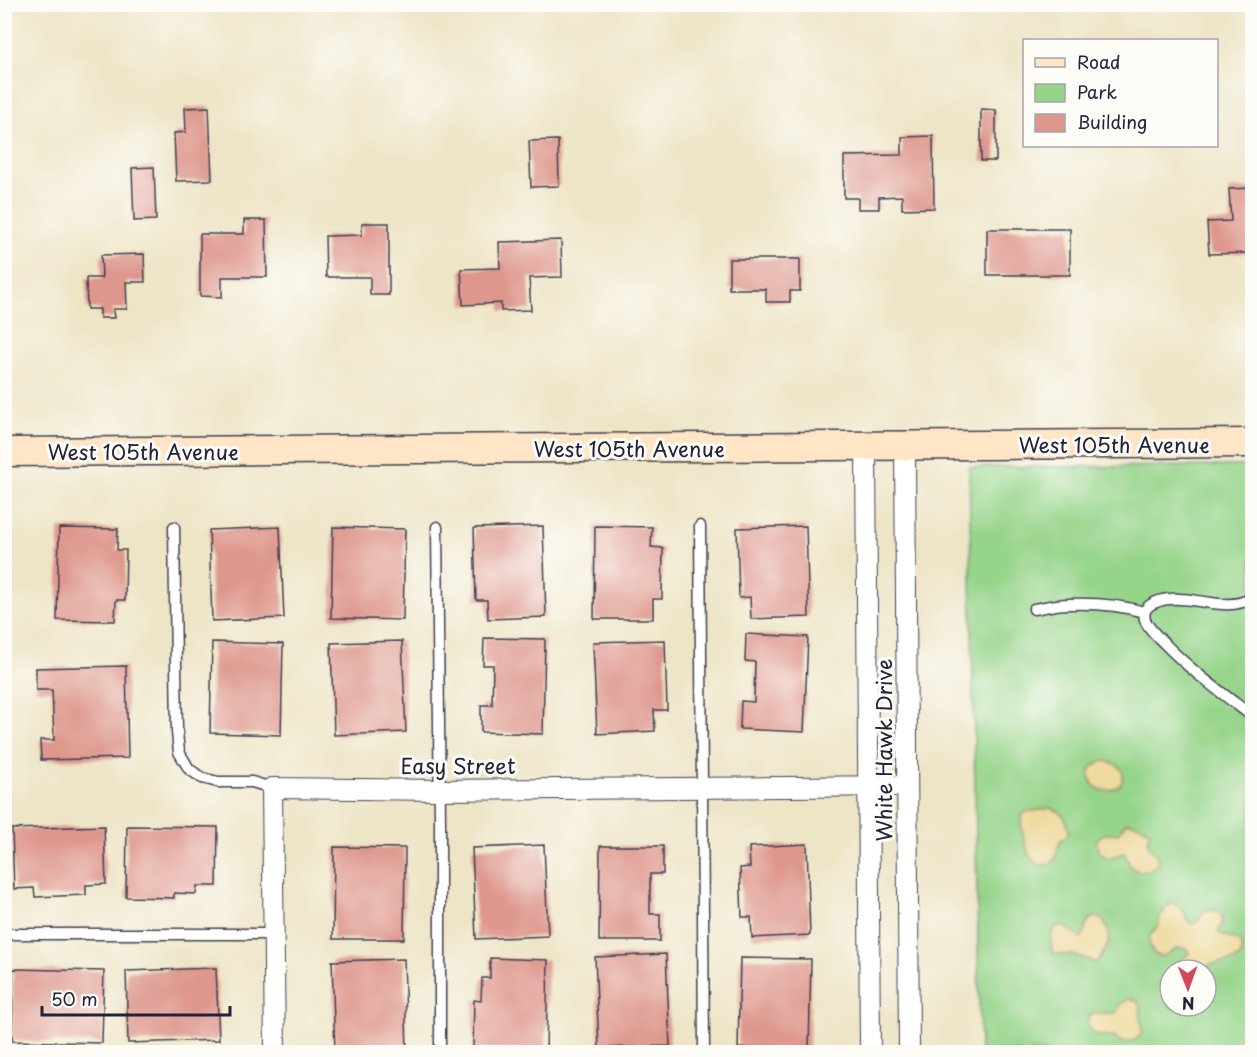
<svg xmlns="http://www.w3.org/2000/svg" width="1257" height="1057" font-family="'Playpen Sans',sans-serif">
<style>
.green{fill:#96d48a;stroke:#5c7b62;stroke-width:1.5;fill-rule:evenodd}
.sand{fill:#eeda9e;stroke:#887e6c;stroke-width:1.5}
.building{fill:#de978d}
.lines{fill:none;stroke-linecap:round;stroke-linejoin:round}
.lane-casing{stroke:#413f50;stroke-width:13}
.street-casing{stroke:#413f50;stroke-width:22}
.secondary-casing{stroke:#413f50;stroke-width:31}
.lane{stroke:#fff;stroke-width:10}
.street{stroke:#fff;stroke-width:20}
.secondary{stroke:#fde5c5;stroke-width:28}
.labels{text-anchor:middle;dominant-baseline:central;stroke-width:6;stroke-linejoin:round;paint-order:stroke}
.street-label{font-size:21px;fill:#22223b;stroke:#fdfcf7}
</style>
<rect width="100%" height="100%" fill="#fdfcf7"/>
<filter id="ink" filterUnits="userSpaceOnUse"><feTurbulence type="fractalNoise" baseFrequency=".0167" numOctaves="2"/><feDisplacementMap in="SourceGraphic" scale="12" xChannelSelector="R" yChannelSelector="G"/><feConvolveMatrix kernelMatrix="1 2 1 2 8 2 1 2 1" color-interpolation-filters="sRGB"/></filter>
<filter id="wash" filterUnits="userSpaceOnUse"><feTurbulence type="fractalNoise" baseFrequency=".008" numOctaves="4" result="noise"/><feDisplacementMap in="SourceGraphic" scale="24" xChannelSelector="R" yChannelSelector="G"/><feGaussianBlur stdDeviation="1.35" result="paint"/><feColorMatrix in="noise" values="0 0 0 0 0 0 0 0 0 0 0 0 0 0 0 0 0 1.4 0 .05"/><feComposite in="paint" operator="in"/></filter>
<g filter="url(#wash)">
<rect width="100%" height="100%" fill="#eee5c7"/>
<path class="green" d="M1252 466V1052H980L969 467ZM1170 970H1206V1006H1170Z"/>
<g class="sand">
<path d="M1104 761C1118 763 1127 768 1121 784 1095 806 1075 765 1104 761Z"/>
<path d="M1050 808C1064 812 1066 818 1069 832L1068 834 1060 841C1055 855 1059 865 1039 865 1026 859 1024 837 1021 824 1022 809 1027 812 1039 810 1043 810 1046 809 1050 808Z"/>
<path d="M1129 822 1143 826 1150 832C1150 835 1148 837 1148 840 1146 848 1156 851 1157 857 1161 869 1141 874 1133 869 1128 865 1128 858 1124 853L1108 858C1101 855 1097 849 1096 842 1099 832 1110 834 1119 833L1125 823Z"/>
<path d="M1170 903C1183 904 1184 914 1189 922L1192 924 1198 921 1204 910H1213L1219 912C1226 920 1221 925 1218 933L1220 934 1239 941C1250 963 1226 962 1212 964L1209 965 1206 971V970H1171L1175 964 1189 954 1188 950C1176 943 1172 955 1162 956 1151 956 1147 943 1151 934 1152 932 1155 930 1157 928 1161 924 1158 924 1159 919 1161 913 1167 908 1170 903Z"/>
<path d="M1093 917 1101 918C1115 935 1109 947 1097 962 1089 962 1084 957 1076 956 1069 954 1061 955 1054 954 1049 945 1050 930 1059 925L1066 927 1081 938C1087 932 1084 922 1093 917Z"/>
<path d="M1129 999 1137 1000 1140 1007 1142 1032 1137 1039 1125 1043C1120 1042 1116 1038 1111 1036 1106 1034 1101 1037 1096 1035 1086 1031 1086 1021 1091 1014L1116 1013 1120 1004Z"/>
</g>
<g id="blocks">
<g class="building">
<path d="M209 107 212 180 176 181 174 133 186 132 185 108Z"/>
<path d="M981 109 996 110V161H981Z"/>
<path d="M933 136 934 208 902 209V196L879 197V209H858V198H844V156L902 155V137Z"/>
<path d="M558 140 559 186 531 187 529 141Z"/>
<path d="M154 167 156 220 134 221 132 168Z"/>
<path d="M1252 188V253L1209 254 1207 222 1231 221 1229 189Z"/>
<path d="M244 220H266L267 277H222V297L200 296V234H244Z"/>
<path d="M362 223H389V295H370V277H326L325 236 362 235Z"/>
<rect x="987" y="229" width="83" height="46"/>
<path d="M561 240 562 277 529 278 531 310 501 311V303L463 305 461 269 500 268 499 242Z"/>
<path d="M144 254 145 282H126L127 309H113L114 318H100V309H87L86 278H102L101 255Z"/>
<path d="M729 259H800V291H790V302H766V289H729Z"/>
<path d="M543 526 546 617 488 619 487 600H476L474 528Z"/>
<path d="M595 526 652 527 651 547 663 548 662 599H653V619H594Z"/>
<path d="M806 526 809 617 751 619 750 597 739 598 737 528Z"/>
<path d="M280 527 284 618 212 621 209 530Z"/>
<path d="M333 527 405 529 403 620 331 618Z"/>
<path d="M59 528 118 529 117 550H126L125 600H116L115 621 57 620Z"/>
<path d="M746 634 808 637 804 732 740 729 741 701 754 702 755 662 745 661Z"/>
<path d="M484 638 545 639 543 734 481 732V705H492L493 665H483Z"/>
<path d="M665 640 667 710H654L655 731 597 734 593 642Z"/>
<path d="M402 641 406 732 334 735 331 643Z"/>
<path d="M212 642 283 644 281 735 210 733Z"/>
<path d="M126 666 128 758 41 760 40 740H54L52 690H36V668Z"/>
<path d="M104 826 106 884 86 885V895L35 897 34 888 14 889 12 829Z"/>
<path d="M127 826 218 827 217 886H197L196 894 174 893V898L126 897Z"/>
<path d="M807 844 810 935 752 938 751 917H742L740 868 750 867 749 847Z"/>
<path d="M544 845 548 936 476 939 472 848Z"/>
<path d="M600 846H663V874H650V914H660V941H599Z"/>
<path d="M334 847 405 848 404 939H333Z"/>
<path d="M666 954 670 1046 599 1048 595 957Z"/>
<path d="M490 958 548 960 546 1051 473 1049 474 1000 481 1001 482 978H490Z"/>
<path d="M740 958 811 959 809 1050 738 1048Z"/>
<path d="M404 959 407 1050 335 1052 332 961Z"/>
<path d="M216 968 219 1040 128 1043 126 971Z"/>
<path d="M13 969 104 971 102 1043 12 1041Z"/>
</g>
</g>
</g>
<g filter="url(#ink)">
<use href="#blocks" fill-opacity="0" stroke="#413f50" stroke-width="1.5"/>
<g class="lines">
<defs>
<g id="lane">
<path d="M700 526 704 1048"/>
<path d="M174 527 177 732 179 752 189 769 202 778 218 782H252L272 788"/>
<path d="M437 527 440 822V1051"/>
<path d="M1252 598C1229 611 1205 600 1180 599 1167 598 1137 602 1146 622 1150 630 1157 636 1164 643 1190 670 1222 693 1252 716"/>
<path d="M1034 609C1045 607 1057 604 1068 604 1093 603 1120 605 1144 612"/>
<path d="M7 934H274"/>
</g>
<g id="street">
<path d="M905 446 909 1052"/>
<path d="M866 447 870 1052"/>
<path d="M275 1052 272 788 439 790 907 786"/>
</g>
<path id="secondary" d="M4 452 1252 443"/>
</defs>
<use href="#lane" class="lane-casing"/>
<use href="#street" class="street-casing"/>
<use href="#secondary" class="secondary-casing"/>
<use href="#lane" class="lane"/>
<use href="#street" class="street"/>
<use href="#secondary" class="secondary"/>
</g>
</g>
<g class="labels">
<g class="street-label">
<text x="1114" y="444">West 105th Avenue</text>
<text x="629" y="448">West 105th Avenue</text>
<text x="143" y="451">West 105th Avenue</text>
<text transform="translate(883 750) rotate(-90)">White Hawk Drive</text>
<text x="458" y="765">Easy Street</text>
</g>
</g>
<rect width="1257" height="1057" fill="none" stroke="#fdfcf7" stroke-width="24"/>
<rect x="1023" y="39" width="195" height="108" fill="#fdfcf7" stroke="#a5a5ac" stroke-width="1.5"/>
<rect x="1035" y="58" width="30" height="9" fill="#fde5c5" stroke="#a5a5ac" stroke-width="1.5"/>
<text x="1077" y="69" font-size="18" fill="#22223b">Road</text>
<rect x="1035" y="84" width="30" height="18" fill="#96d48a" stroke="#a5a5ac" stroke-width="1.5"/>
<text x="1077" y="99" font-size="18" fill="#22223b">Park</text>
<rect x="1035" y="114" width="30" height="18" fill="#de978d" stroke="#a5a5ac" stroke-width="1.5"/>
<text x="1077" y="129" font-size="18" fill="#22223b">Building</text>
<g transform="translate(1188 988) rotate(179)"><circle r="28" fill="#fdfcf7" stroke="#a5a5ac" stroke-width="1.5"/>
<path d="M0-4.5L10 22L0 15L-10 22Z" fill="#d1495b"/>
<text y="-9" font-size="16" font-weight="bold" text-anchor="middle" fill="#22223b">N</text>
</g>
<path d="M42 1006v9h188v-9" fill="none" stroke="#22223b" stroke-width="3"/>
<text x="51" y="1006" font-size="18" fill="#22223b" stroke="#fdfcf7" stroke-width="4.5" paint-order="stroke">50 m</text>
</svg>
